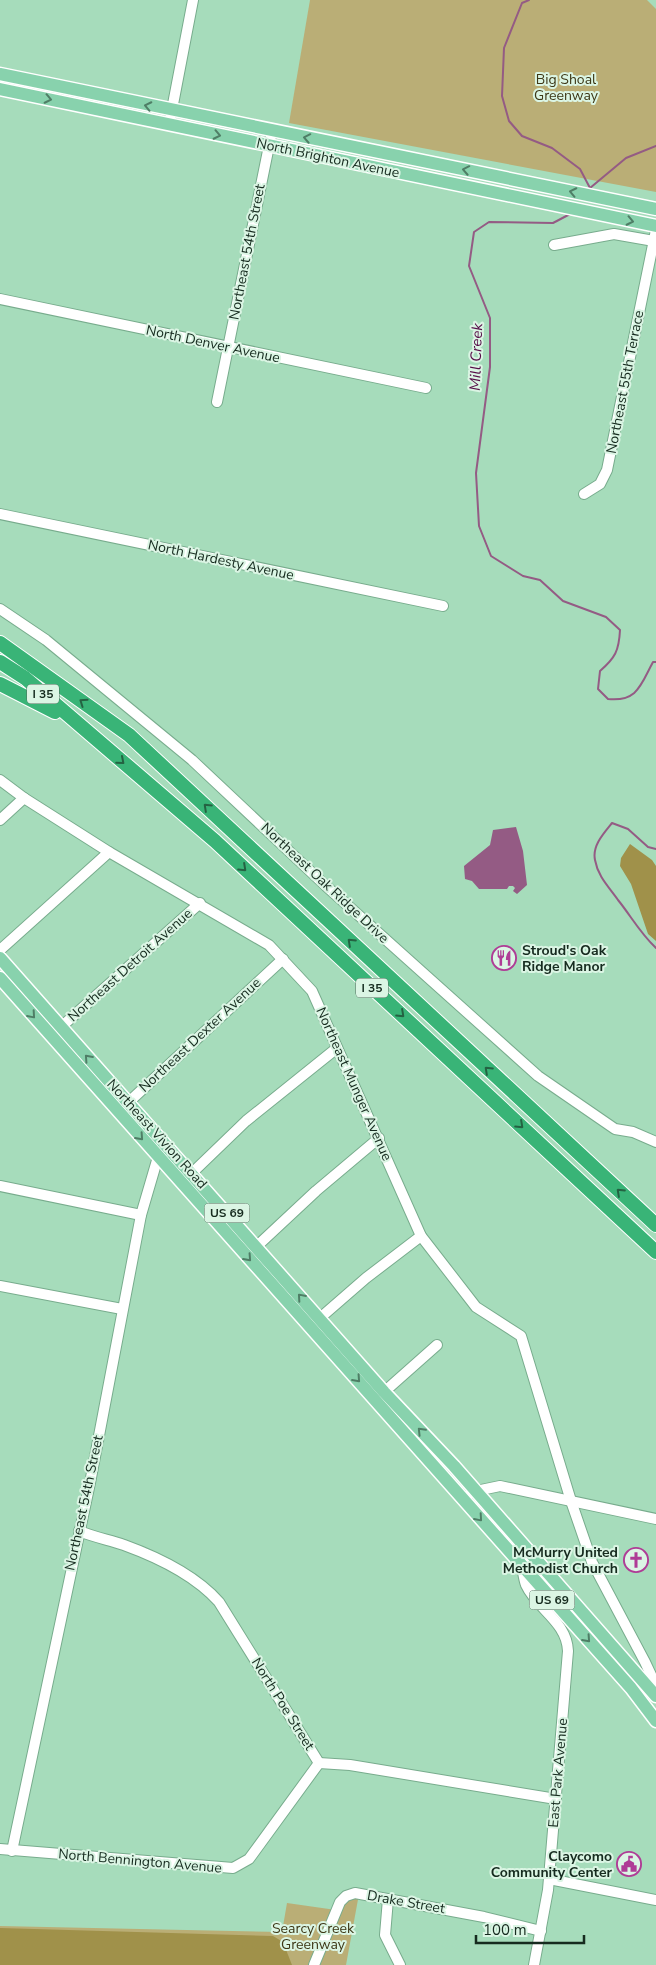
<svg xmlns="http://www.w3.org/2000/svg" width="656" height="1965" font-family="'Nunito Sans',sans-serif">
<style>
.green{fill:#baae76}
.forest{fill:#a0914a}
.water{fill:#945b84}
.lines{fill:none;stroke-linecap:round;stroke-linejoin:round}
.stream{stroke:#945b84;stroke-width:2}
.minor-casing{stroke:#78ac8d;stroke-width:12}
.major-casing{stroke:#fff;stroke-width:15}
.highway-casing{stroke:#fff;stroke-width:16}
.minor{stroke:#fff;stroke-width:10}
.major{stroke:#88d2ad;stroke-width:12}
.highway{stroke:#39b477;stroke-width:14}
.oneway{stroke:#4f7e66}
.oneway2{stroke:#246242}
.labels{text-anchor:middle;dominant-baseline:central;stroke-width:4;stroke-linejoin:round;paint-order:stroke}
.shield{fill:#dbf5e4;stroke:#51685a;stroke-width:1}
.shield-label{font-size:12px;font-weight:bold;fill:#162b1f}
.park-label{font-size:14px;fill:#3d3716;stroke:#dbf5e4}
.street-label{font-size:14px;fill:#162b1f;stroke:#dbf5e4}
.poi-label{font-size:14px;font-weight:bold;fill:#162b1f;stroke:#dbf5e4;text-anchor:end}
.water-label{font-size:15px;font-style:italic;fill:#560d48;stroke:#dbf5e4}
</style>
<rect width="100%" height="100%" fill="#a6dcbb"/>
<g class="green">
<path d="M310 0H647L656 9V192L289 123Z"/>
<path d="M359 1894 346 1965H0V1926L282 1932 287 1903 336 1910 340 1902Z"/>
</g>
<g class="forest">
<path d="M630 844 652 860 656 866V941L648 934 631 884 620 866 621 858Z"/>
<path d="M0 1928 273 1936 283 1942 292 1965H0Z"/>
</g>
<path class="water" d="M516 827 523 851 527 885 517 894 513 891 515 888 513 886H509L507 889H479L472 881 465 879 464 866 490 845 493 830Z"/>
<g class="lines">
<g class="stream">
<path d="M529 0 522 3 504 48 502 96 509 121 522 136 552 148 580 169 590 188 587 191"/>
<path d="M590 188 626 158 656 146"/>
<path d="M572 213 553 223 489 222 474 232 469 266 490 318V367L476 473 479 526 491 556 523 576 540 580 563 601 606 617 620 630C619 651 615 658 600 671L598 689 608 699C638 702 641 684 653 662H656"/>
<path d="M656 849 648 847 628 829 612 823C603 834 592 846 595 860 598 877 609 887 618 900 631 916 640 933 656 948"/>
</g>
<defs>
<g id="minor">
<path d="M169 125 193 0"/>
<path d="M554 245 614 234 654 241"/>
<path d="M0 299 426 388"/>
<path d="M217 402 272 131"/>
<path d="M584 494 600 484 607 470 656 230"/>
<path d="M0 514 443 606"/>
<path d="M0 609 46 640 192 760 326 886 538 1076 615 1129 633 1132 656 1142"/>
<path d="M0 780 24 798 109 852 269 945 312 991 421 1236 476 1307 521 1336 571 1501 592 1562 645 1662 652 1677 653 1693"/>
<path d="M0 820 24 798"/>
<path d="M0 950 109 852"/>
<path d="M61 1027 200 903"/>
<path d="M118 1112 283 959"/>
<path d="M191 1174 246 1121 337 1048"/>
<path d="M0 1186 141 1215"/>
<path d="M257 1246 316 1191 379 1138"/>
<path d="M0 1286 122 1309"/>
<path d="M320 1318 366 1278 421 1236"/>
<path d="M384 1392 437 1345"/>
<path d="M462 1498 476 1491 500 1486 656 1519"/>
<path d="M79 1531C94 1537 109 1540 124 1545 157 1557 196 1576 219 1602L319 1763"/>
<path d="M522 1566C523 1572 524 1580 526 1585 537 1609 567 1622 568 1651L548 1890 534 1965"/>
<path d="M319 1763 350 1765 556 1799"/>
<path d="M0 1849 233 1868 249 1859 319 1763"/>
<path d="M12 1851 90 1483 141 1215 158 1157"/>
<path d="M549 1879 656 1900"/>
<path d="M388 1899 385 1935 400 1965"/>
<path d="M314 1965 340 1902 346 1896 355 1893 484 1917 541 1931"/>
</g>
<g id="major">
<path d="M0 74 656 209"/>
<path d="M0 89 656 226"/>
<path d="M0 958 384 1392 454 1466 656 1696"/>
<path d="M0 978 631 1688 656 1721"/>
</g>
<g id="highway">
<path d="M0 643 129 735 656 1225"/>
<path d="M0 662 25 678 215 841 656 1252"/>
<path d="M0 684 55 712"/>
</g>
</defs>
<use href="#minor" class="minor-casing"/>
<use href="#major" class="major-casing"/>
<use href="#highway" class="highway-casing"/>
<use href="#minor" class="minor"/>
<use href="#major" class="major"/>
<use href="#highway" class="highway"/>
</g>
<defs><path id="oneway-chevron" d="M-2-3.5L2.5 0L-2 3.5" fill="none" stroke-width="1.6" stroke-linecap="round" stroke-linejoin="round" transform="scale(1.25)"/></defs>
<g class="oneway">
<use href="#oneway-chevron" transform="translate(48 99) rotate(12)"/>
<use href="#oneway-chevron" transform="translate(148 106) rotate(-168)"/>
<use href="#oneway-chevron" transform="translate(217 135) rotate(12)"/>
<use href="#oneway-chevron" transform="translate(307 138) rotate(-169)"/>
<use href="#oneway-chevron" transform="translate(466 170) rotate(-169)"/>
<use href="#oneway-chevron" transform="translate(573 192) rotate(-168)"/>
<use href="#oneway-chevron" transform="translate(630 221) rotate(12)"/>
<use href="#oneway-chevron" transform="translate(32 1015) rotate(49)"/>
<use href="#oneway-chevron" transform="translate(88 1058) rotate(-132)"/>
<use href="#oneway-chevron" transform="translate(140 1137) rotate(48)"/>
<use href="#oneway-chevron" transform="translate(248 1258) rotate(48)"/>
<use href="#oneway-chevron" transform="translate(301 1297) rotate(-131)"/>
<use href="#oneway-chevron" transform="translate(357 1379) rotate(48)"/>
<use href="#oneway-chevron" transform="translate(421 1431) rotate(-134)"/>
<use href="#oneway-chevron" transform="translate(479 1518) rotate(49)"/>
<use href="#oneway-chevron" transform="translate(587 1639) rotate(48)"/>
</g>
<g class="oneway2">
<use href="#oneway-chevron" transform="translate(83 702) rotate(-145)"/>
<use href="#oneway-chevron" transform="translate(121 761) rotate(41)"/>
<use href="#oneway-chevron" transform="translate(207 807) rotate(-137)"/>
<use href="#oneway-chevron" transform="translate(243 868) rotate(43)"/>
<use href="#oneway-chevron" transform="translate(351 942) rotate(-137)"/>
<use href="#oneway-chevron" transform="translate(401 1014) rotate(43)"/>
<use href="#oneway-chevron" transform="translate(488 1070) rotate(-137)"/>
<use href="#oneway-chevron" transform="translate(520 1125) rotate(43)"/>
<use href="#oneway-chevron" transform="translate(620 1192) rotate(-137)"/>
</g>
<defs>
<symbol id="restaurant-ring" viewBox="-11 -11 22 22"><circle r="9.5" fill="#dbf5e4" stroke="#af3c96" stroke-width="1.5"/><path d="M-5-6h1v4h1v-4h1v4h1v-4h1v5L-1.5 .5V6h-2V.5L-5-1ZM5-6V6H3V1.5H1.5Q1.5-4 5-6Z" fill="#af3c96"/></symbol>
<symbol id="church-ring" viewBox="-11 -11 22 22"><circle r="9.5" fill="#dbf5e4" stroke="#af3c96" stroke-width="1.5"/><path d="M-1.2-6h2.4v3.5h3.3v2.4h-3.3V6h-2.4V-.1h-3.3v-2.4h3.3Z" fill="#af3c96"/></symbol>
<symbol id="civic-ring" viewBox="-11 -11 22 22"><circle r="9.5" fill="#dbf5e4" stroke="#af3c96" stroke-width="1.5"/><path d="M-.6-6.5H3V-4.5H.6V-3L4-1V1h2V6H-6V1h2V-1L-.6-3ZM-1.2 2.5V6h2.4V2.5Z" fill="#af3c96"/></symbol>
</defs>
<g fill-rule="evenodd">
<use href="#restaurant-ring" x="490" y="944" width="28" height="28"/>
<use href="#church-ring" x="622" y="1546" width="28" height="28"/>
<use href="#civic-ring" x="615" y="1850" width="28" height="28"/>
</g>
<g class="labels">
<g class="shield">
<rect x="27" y="684.5" width="32" height="19" rx="4"/>
<rect x="356" y="978.5" width="32" height="19" rx="4"/>
<rect x="204.5" y="1203.5" width="45" height="19" rx="4"/>
<rect x="529.5" y="1590.5" width="45" height="19" rx="4"/>
</g>
<g class="shield-label">
<text x="43" y="694">I 35</text>
<text x="372" y="988">I 35</text>
<text x="227" y="1213">US 69</text>
<text x="552" y="1600">US 69</text>
</g>
<g class="park-label">
<text x="566" y="79">Big Shoal<tspan x="566" dy="16">Greenway</tspan></text>
<text x="313" y="1928">Searcy Creek<tspan x="313" dy="16">Greenway</tspan></text>
</g>
<g class="street-label">
<text transform="translate(328 158) rotate(12)">North Brighton Avenue</text>
<text transform="translate(247 252) rotate(-79)">Northeast 54th Street</text>
<text transform="translate(213 344) rotate(12)">North Denver Avenue</text>
<text transform="translate(625 382) rotate(-79)">Northeast 55th Terrace</text>
<text transform="translate(221 560) rotate(12)">North Hardesty Avenue</text>
<text transform="translate(325 883) rotate(43)">Northeast Oak Ridge Drive</text>
<text transform="translate(130 965) rotate(-42)">Northeast Detroit Avenue</text>
<text transform="translate(200 1035) rotate(-43)">Northeast Dexter Avenue</text>
<text transform="translate(354 1084) rotate(66)">Northeast Munger Avenue</text>
<text transform="translate(157 1134) rotate(48)">Northeast Vivion Road</text>
<text transform="translate(84 1503) rotate(-78)">Northeast 54th Street</text>
<text transform="translate(283 1704) rotate(58)">North Poe Street</text>
<text transform="translate(558 1773) rotate(-85)">East Park Avenue</text>
<text transform="translate(140 1861) rotate(5)">North Bennington Avenue</text>
<text transform="translate(406 1902) rotate(10)">Drake Street</text>
</g>
<g class="poi-label">
<text x="522" y="950" text-anchor="start">Stroud's Oak<tspan x="522" dy="16">Ridge Manor</tspan></text>
<text x="618" y="1552">McMurry United<tspan x="618" dy="16">Methodist Church</tspan></text>
<text x="612" y="1856">Claycomo<tspan x="612" dy="16">Community Center</tspan></text>
</g>
<g class="water-label">
<text transform="translate(476 357) rotate(-88)">Mill Creek</text>
</g>
</g>
<path d="M476 1935v8h108v-8" fill="none" stroke="#162b1f" stroke-width="2.5"/>
<text x="483" y="1935" font-size="15" fill="#162b1f" stroke="#dbf5e4" stroke-width="4" paint-order="stroke">100 m</text>
</svg>
